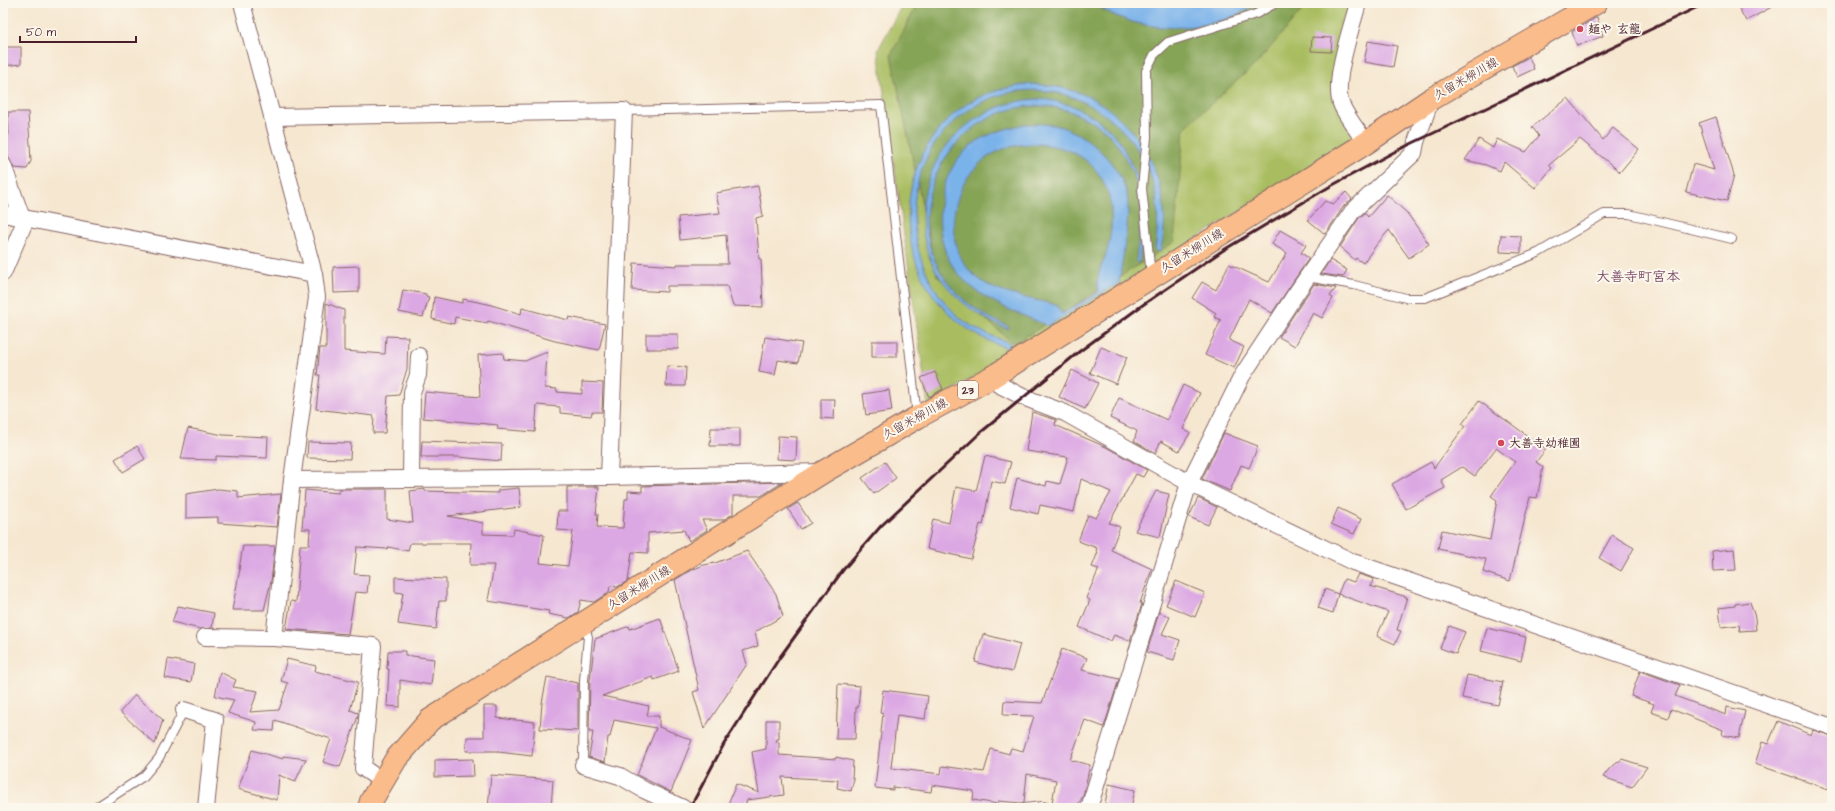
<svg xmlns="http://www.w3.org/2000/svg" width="1835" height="811" font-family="'Architects Daughter','Klee One',sans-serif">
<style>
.green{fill:#a9bd61;stroke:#7a6e46}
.forest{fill:#86a457;stroke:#686241}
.water{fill:#7ab2ea;stroke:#62688a;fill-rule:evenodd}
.building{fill:#dca8e3}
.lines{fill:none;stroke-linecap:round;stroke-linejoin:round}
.lane-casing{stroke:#866565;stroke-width:10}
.street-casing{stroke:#866565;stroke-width:18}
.primary-casing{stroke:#866565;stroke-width:24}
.lane{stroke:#fff;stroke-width:8}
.street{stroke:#fff;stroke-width:16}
.primary{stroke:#f9bc8a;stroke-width:22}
.rail{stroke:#4a1f2b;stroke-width:3}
.poi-dot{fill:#d1495b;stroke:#fbf7ec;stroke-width:1.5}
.labels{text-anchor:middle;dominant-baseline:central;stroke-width:4;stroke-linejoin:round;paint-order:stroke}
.shield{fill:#fbf7ec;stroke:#7f6065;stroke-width:1}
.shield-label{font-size:11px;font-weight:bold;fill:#4a1f2b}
.poi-label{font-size:12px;font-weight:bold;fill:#4a1f2b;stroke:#fbf7ec;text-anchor:start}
.street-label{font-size:12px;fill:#4a1f2b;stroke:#fbf7ec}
.quarter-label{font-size:14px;font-weight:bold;fill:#7d4f6b;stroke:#fbf7ec}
</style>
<rect width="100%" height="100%" fill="#fbf7ec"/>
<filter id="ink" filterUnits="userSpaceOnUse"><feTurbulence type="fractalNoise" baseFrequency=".025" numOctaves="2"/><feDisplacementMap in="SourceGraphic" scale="8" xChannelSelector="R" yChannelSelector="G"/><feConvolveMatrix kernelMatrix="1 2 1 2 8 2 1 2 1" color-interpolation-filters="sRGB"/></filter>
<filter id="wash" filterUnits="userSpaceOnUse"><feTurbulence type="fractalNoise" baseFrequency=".012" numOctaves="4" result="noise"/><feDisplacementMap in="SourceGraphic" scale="16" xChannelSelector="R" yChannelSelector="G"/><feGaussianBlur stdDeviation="0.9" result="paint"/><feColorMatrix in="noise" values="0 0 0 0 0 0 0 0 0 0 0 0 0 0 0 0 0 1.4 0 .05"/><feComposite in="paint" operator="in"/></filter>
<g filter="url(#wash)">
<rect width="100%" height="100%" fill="#f6e7d0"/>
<path class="green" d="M903 3H1359L1337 106 1349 121 1354 140 928 406 878 50Z"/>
<path class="forest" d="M918 3H1308L1257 63 1184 128 1174 242 1014 344 937 276 891 55Z"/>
<g class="water">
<path d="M1093 3H1253V4C1249 11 1234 16 1227 19 1182 33 1133 31 1093 3Z"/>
<path d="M1031 84C1051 85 1069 88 1087 96 1143 122 1177 193 1160 252L1155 250C1162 200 1155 163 1118 126 1069 79 996 77 948 128 940 137 932 146 927 157 901 211 915 277 959 317 974 330 992 336 1010 343L1008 348C974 338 943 314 926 284 891 222 909 140 970 102 988 91 1010 87 1031 84Z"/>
<path d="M1038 99 1050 100 1073 106 1094 117 1109 129 1119 140 1139 179 1143 235 1139 263 1136 262C1138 240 1144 215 1139 192 1137 179 1130 168 1124 156 1111 133 1105 128 1081 116 997 75 902 166 932 253 944 288 974 313 1008 326V329C971 315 934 284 925 243 909 169 964 102 1038 99Z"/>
<path d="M1025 124C1039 124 1054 123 1067 129 1093 139 1121 167 1127 195 1131 214 1122 262 1119 283L1048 326C1016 312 984 302 960 276 930 243 934 181 965 151 980 135 1004 129 1025 124ZM1031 144C1096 144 1123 191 1107 251 1103 265 1094 277 1099 292L1062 314 1056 305C1028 297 997 296 974 275 940 244 951 181 988 157 1001 148 1015 145 1031 144Z"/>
</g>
<g id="blocks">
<g class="building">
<path d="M1736 3H1779L1746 21Z"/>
<path d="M1597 17 1603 36 1577 46 1572 32Z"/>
<path d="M1312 37 1332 38 1331 52 1311 51Z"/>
<path d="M1368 41 1397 46 1393 67 1364 62Z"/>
<path d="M3 47H21V64L3 66Z"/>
<path d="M1529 57 1534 69 1517 77 1512 66Z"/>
<path d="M1568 98 1603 140 1613 128 1639 149 1620 172 1580 139 1549 165 1552 168 1535 188 1504 162 1500 171 1486 165 1465 160 1479 139 1493 148 1497 139 1526 152 1539 136 1532 127Z"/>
<path d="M8 112H28L31 161 27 169 14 168 8 157 5 143 9 134Z"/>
<path d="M1716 117 1734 175 1727 201 1686 192 1693 164 1714 170 1699 123Z"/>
<path d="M758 186 763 216 756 218 759 259H761L763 307 733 306 727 286H667V292L632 290 634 263 677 266V264H728L726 235 680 240 678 217 720 213 716 193Z"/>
<path d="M1346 192 1352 199 1344 206 1325 234 1308 220 1325 201 1333 204Z"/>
<path d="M1387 195 1407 213 1429 244 1409 258 1389 230 1377 244 1363 263 1356 258 1355 260 1340 247 1359 218 1365 213 1368 217Z"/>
<path d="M1280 230 1306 245 1301 253 1309 258 1272 313 1249 299 1229 340 1244 347 1234 368 1205 355 1221 320 1214 317 1216 313 1192 298 1202 282 1216 290 1229 264 1269 282 1287 253 1272 244Z"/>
<path d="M1501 235 1521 236V253L1500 252Z"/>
<path d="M1330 260 1347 270 1343 277 1321 274Z"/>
<path d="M359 266V292L334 293 333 267Z"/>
<path d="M1314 284 1336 288 1330 296 1333 298 1322 318 1313 313 1295 346 1279 337Z"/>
<path d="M403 290 426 294V296L429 297 423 317 399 312Z"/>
<path d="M434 297 462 303 463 299 488 304 521 314 522 308 568 320 569 317 605 324 599 350 555 341 488 321 487 323 455 317 454 324 432 319Z"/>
<path d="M326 303 344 310V351L385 354 386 336 408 337 407 369 399 395 388 396 385 433H373L374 416 316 409 320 375H317L320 348H326Z"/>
<rect x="646" y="334" width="32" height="15"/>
<path d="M765 337 802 343 798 363 778 360 775 375 759 372Z"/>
<rect x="872" y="341" width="25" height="16"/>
<path d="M1101 347 1127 357 1116 384 1090 373Z"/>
<path d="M547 352 545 388 557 389V392L582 394V382L603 383 602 412H592L591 416 560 413V407L537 405 535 432 497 429 498 425 423 418 425 392 480 397 478 355 503 353 504 359 525 361Z"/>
<path d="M667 366 686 367 685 386H666Z"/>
<path d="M1072 370 1098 383 1085 409 1059 397Z"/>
<path d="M935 372 943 389 929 397 921 378Z"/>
<path d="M1183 385 1200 393 1183 429 1190 433 1179 451 1161 441 1155 453 1134 441 1137 431 1110 418 1119 398 1167 420Z"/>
<path d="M889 390 892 411 866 415 863 394Z"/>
<path d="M821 399H835L834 419 821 418Z"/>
<path d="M1479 401 1546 449 1536 462 1543 467 1537 498 1530 497 1510 581 1483 572 1486 559 1438 549 1442 530 1490 540 1497 500 1491 496 1515 462 1496 448 1475 476 1462 467 1441 480 1445 488 1406 509 1392 484 1431 462 1434 468 1465 426 1462 424Z"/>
<path d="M1032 412 1056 420 1055 425 1106 447 1147 470 1143 477 1136 474 1109 523 1120 527 1111 550 1152 569 1140 603 1142 604 1130 641 1114 635 1111 641 1079 627 1090 600 1086 598 1099 569 1092 567 1098 552 1096 551 1097 548 1078 541 1088 515 1096 518 1111 492 1081 479 1074 512 1040 505 1038 514 1010 507 1017 478 1046 486 1047 481 1060 484 1068 457 1026 451Z"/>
<path d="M188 428 223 435 268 437 267 458 216 456V460L181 459Z"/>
<path d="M711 428H740V446H710Z"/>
<path d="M1224 433 1258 446 1249 468 1241 465 1230 491 1202 479Z"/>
<path d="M778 436 797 437 796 460 777 459Z"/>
<path d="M422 441 502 444 501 461 458 457H421Z"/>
<path d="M308 442 351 443 350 459 307 458Z"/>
<path d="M137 446 145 459 123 472 115 459Z"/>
<path d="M985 456 1011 462 1005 484 991 481 983 525 980 524 971 559 927 549 933 519 949 523 956 487 976 491Z"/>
<path d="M885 462 896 478 874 494 862 478Z"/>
<path d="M783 482 761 496H733V514L723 520H702L707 530 689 541 684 530 648 533V553L632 552 628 581 617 587 610 586 609 592 594 602 581 600 578 612 569 618 548 614 549 611 488 601 494 565H470L471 543H410L408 551 388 547 387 549 357 547 354 574 369 575 367 593 355 592 348 634 286 629 291 601 296 602 300 545H309L310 529H302L305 490 339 493V489H387V519L413 523 410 491 425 489V491L498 493V490L519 488 521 507 448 516 483 523V534L513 535 514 529 544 535 540 563 568 566 573 531 557 530 558 511H567V487H599L596 514H598L597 527 623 528 625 499H628V491L642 492V486Z"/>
<path d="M218 489 238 491V498L281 494 277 527 218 523V517L186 518V494Z"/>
<path d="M1156 491 1169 494 1160 537 1135 531Z"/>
<path d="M1198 498 1217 507 1208 525 1189 517Z"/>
<path d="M798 503 811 523 801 529 788 509Z"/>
<path d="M1338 508 1361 519 1354 534 1331 524Z"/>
<path d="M1612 535 1634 548 1621 571 1599 558Z"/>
<path d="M243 546H275L271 581 264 610H232L240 569H239Z"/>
<path d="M1734 549 1736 570 1713 571 1712 551Z"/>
<path d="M747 551 776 594 783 616 755 632 758 646 743 651 747 664 704 729 693 692 699 690 675 580 691 570 704 565 715 563Z"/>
<path d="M1358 574 1374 579 1370 586 1407 597 1397 630 1401 631 1395 644 1377 636 1388 612 1338 594 1344 579 1354 582Z"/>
<path d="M395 577 446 579V601H439L436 629 398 624 403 593 395 592Z"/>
<path d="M1176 581 1205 593 1195 617 1166 605Z"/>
<path d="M1325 589 1338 594 1333 613 1318 608Z"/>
<path d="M1750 602 1755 617 1756 630 1740 631 1739 625 1721 627 1719 608 1735 606V604Z"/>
<path d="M178 606 214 613 212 628 200 629 172 622Z"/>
<path d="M1159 612 1170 617 1162 634 1180 640 1174 660 1147 652Z"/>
<path d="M660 618 679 671 654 680 653 677 602 696 649 706 647 716H659V727L692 740 671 792 637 775 656 728 614 720 610 737H608L605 762 589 757 593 732H589L590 680 595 639 629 626 630 629Z"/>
<path d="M1449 626 1465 632 1456 654 1440 648Z"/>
<path d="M1487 628 1526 637 1521 661 1481 651Z"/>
<path d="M983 634 1020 644 1012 672 975 662Z"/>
<path d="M1062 649 1087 658 1082 670 1119 679 1104 727 1085 720 1070 760 1090 765 1083 796 1076 808 1052 803 1056 780 1027 774 1024 802 1021 803 998 801V804L973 800 974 791 932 785 931 792 893 787V790L875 788 883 714 880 713 883 690 928 696 925 719 897 715 891 768 941 774 942 766 984 772 991 749 1009 754 1011 748 1023 751 1034 716 1003 715 1004 701 1042 703Z"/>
<path d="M388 651H405V655L434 659 431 685 400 680V707L387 706 389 669H387Z"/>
<path d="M168 659 194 664 191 682 165 678Z"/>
<path d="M287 659 316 666 315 671 358 682 350 710 358 713V716L340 767 323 762 331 739 275 720 274 731 254 730 256 722 228 713 234 700 215 696 220 672 236 680 233 687 258 691 250 712 279 710 288 683 281 681Z"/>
<path d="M1640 671 1680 685 1675 696 1726 715 1727 707 1745 711 1739 738 1722 735 1723 730 1671 709 1668 718 1651 712 1654 704 1631 696Z"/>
<path d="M1467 675 1503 682 1498 705 1462 698Z"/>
<path d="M547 677 578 683V731L540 729 542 703Z"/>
<path d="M838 684 860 686 858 708 856 707 855 739H836Z"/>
<path d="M135 695 163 720 155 744 120 712Z"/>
<path d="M484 706H497V718L535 722 532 756 498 752V751H466L467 737H484Z"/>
<path d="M766 720H779V739H777L776 742H779V755L836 759V757L853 761 852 778H854L851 791 837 788 838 780 782 777 784 795 747 800 744 808 728 804 736 784 759 793 752 752 766 749Z"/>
<path d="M1778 721 1811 735 1813 730 1832 736V776L1828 789 1755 764 1762 742 1768 744Z"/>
<path d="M252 750 283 759V756L306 759 295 782 279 775 277 800 238 789Z"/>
<path d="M473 759 474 776 435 777V760Z"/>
<path d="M1622 759 1647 767 1632 787 1603 777 1609 769Z"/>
<path d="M491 775 553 780 551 808H488Z"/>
<path d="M1109 784 1135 790 1131 808H1104Z"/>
</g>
</g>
</g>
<g filter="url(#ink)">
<use href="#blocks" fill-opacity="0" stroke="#866565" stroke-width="1"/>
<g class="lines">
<defs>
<g id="lane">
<path d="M624 111 881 105 917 416"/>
<path d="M1151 276 1142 188 1147 137 1146 71 1154 55 1168 42 1256 14 1276 3"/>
<path d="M1307 277 1354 285 1406 298H1425L1538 253 1604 214H1629L1732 239"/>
<path d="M583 765 584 680 588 637 584 623"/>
<path d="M97 808 98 806 144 776 159 758 184 710"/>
<path d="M1024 808 1043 806 1049 808"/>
</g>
<g id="street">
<path d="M242 3 314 274 317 297 292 480 274 638"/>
<path d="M1358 3C1352 27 1331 84 1342 106 1348 119 1358 131 1366 143"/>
<path d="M272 117 624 111 609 477"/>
<path d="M3 165 22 218"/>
<path d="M3 214 314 274"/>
<path d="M3 273 26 219"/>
<path d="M992 377V381L1023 397 1065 413 1189 483 1353 562 1832 727"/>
<path d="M411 479 412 392 418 375 419 356"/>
<path d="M292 480 609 477 823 472"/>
<path d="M205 637 274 638 373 646 363 768 382 781"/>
<path d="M184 710 215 720 206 808"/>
<path d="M583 765 620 776 644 790 683 808"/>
<path d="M1089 808 1189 483 1242 376 1295 295 1352 212 1414 153 1416 142 1431 99"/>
</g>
<path id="primary" d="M369 808 371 801 396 759 430 720 823 472 918 417 992 377 1366 143 1431 99 1596 3"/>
</defs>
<use href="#lane" class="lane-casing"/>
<use href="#street" class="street-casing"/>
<use href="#primary" class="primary-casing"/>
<use href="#lane" class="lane"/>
<use href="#street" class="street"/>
<use href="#primary" class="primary"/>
<path class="rail" d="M690 808 724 744 780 657 843 570 881 526 980 433 1080 351 1144 304 1222 251 1329 187 1396 151 1706 3"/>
</g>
</g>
<g class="poi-dot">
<circle cx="1580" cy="29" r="4"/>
<circle cx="1501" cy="443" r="4"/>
</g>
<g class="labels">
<rect class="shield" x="958" y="381" width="20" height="18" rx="3"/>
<g class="shield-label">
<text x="968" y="390">23</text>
</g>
<g class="poi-label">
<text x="1588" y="29">麺や 玄龍</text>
<text x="1509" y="443">大善寺幼稚園</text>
</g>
<g class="street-label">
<text transform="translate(1466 79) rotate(-30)">久留米柳川線</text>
<text transform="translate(1192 251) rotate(-32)">久留米柳川線</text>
<text transform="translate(915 419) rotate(-29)">久留米柳川線</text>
<text transform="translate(639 588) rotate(-32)">久留米柳川線</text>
</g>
<g class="quarter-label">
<text x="1638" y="277">大善寺町宮本</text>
</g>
</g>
<rect width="1835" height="811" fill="none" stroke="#fbf7ec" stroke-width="16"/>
<path d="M20 36v6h116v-6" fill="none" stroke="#4a1f2b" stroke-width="2"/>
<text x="26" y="36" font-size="12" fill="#4a1f2b" stroke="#fbf7ec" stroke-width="3" paint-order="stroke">50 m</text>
</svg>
